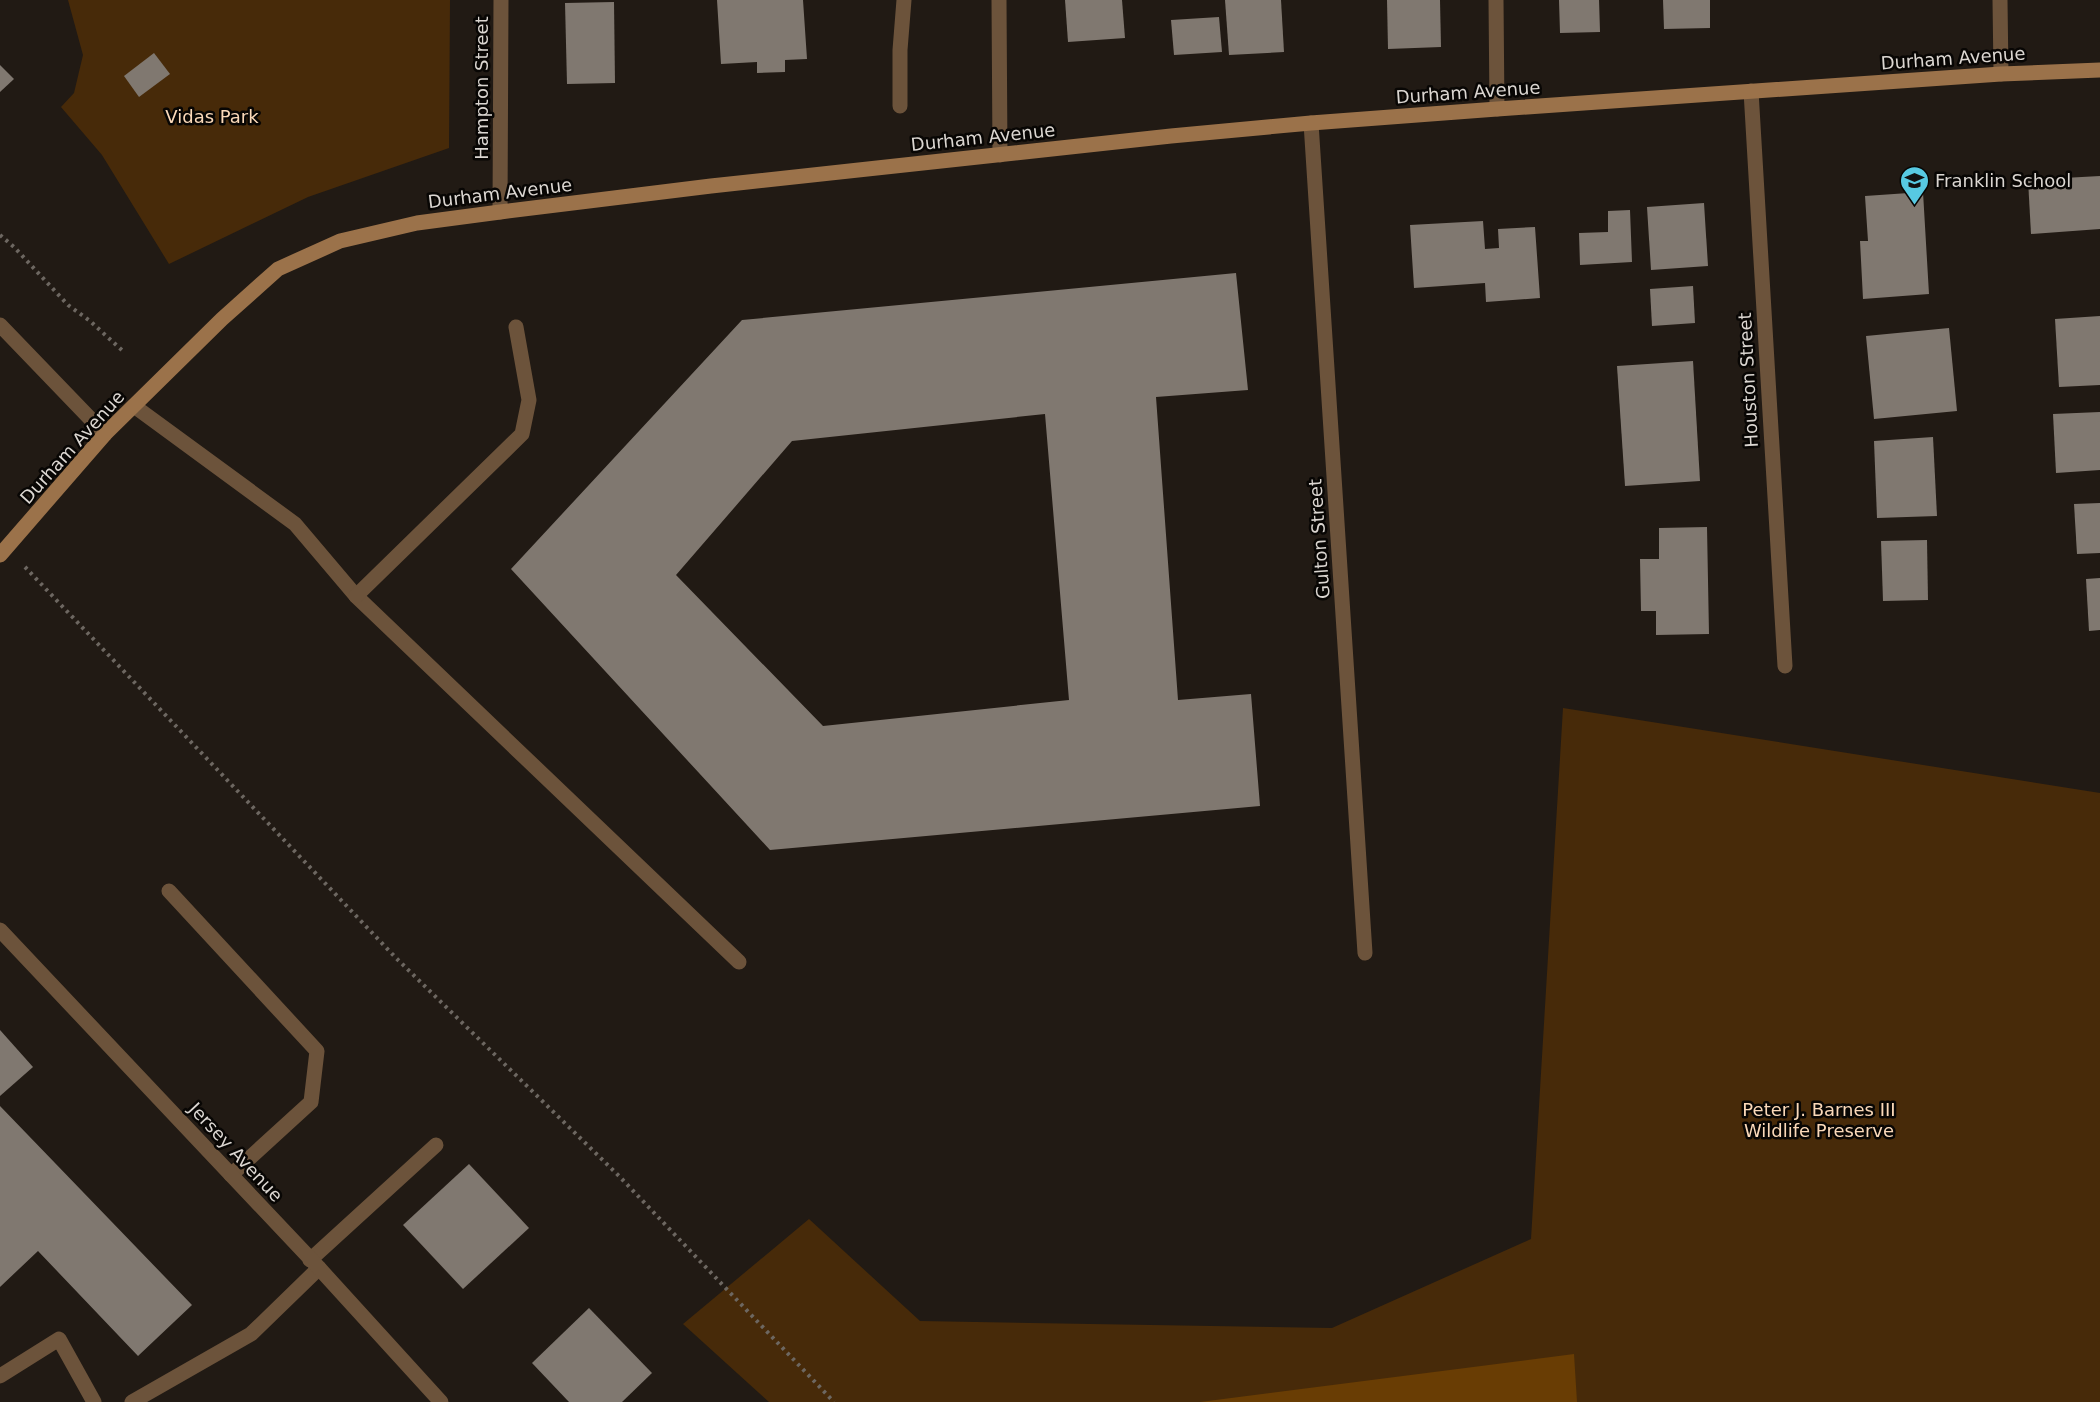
<svg xmlns="http://www.w3.org/2000/svg" width="2100" height="1402" font-family="'DejaVu Sans',sans-serif">
<style>
.green{fill:#472a09}
.forest{fill:#693d04}
.building{fill:#807870;fill-rule:evenodd}
.lines{fill:none;stroke-linecap:round;stroke-linejoin:round}
.path{stroke:#6d6761;stroke-width:4;stroke-dasharray:3 4.5;stroke-linecap:butt}
.lane{stroke:#6c533b;stroke-width:15}
.street{stroke:#6c533b;stroke-width:15}
.secondary{stroke:#9b724a;stroke-width:15}
.labels{text-anchor:middle;dominant-baseline:central;stroke-width:5;stroke-linejoin:round;paint-order:stroke}
.street-label{font-size:18px;fill:#dbd6d1;stroke:#080604}
.park-label{font-size:18px;fill:#fbd9b9;stroke:#080604}
.poi-label{font-size:18px;fill:#dbd6d1;stroke:#080604;text-anchor:start}
</style>
<rect width="100%" height="100%" fill="#211a14"/>
<g class="green">
<path d="M68 0H450L449 148 308 197 169 264 102 155 61 107 74 93 83 55Z"/>
<path d="M1563 708 2100 793V1402H769L683 1324 809 1219 920 1321 1332 1328 1531 1239Z"/>
</g>
<path class="forest" d="M1574 1354 1577 1402H1200Z"/>
<g class="building">
<path d="M717 0H803L807 59 785 60V72L757 73V62L721 64Z"/>
<path d="M1065 0H1122L1125 38 1068 42Z"/>
<path d="M1225 0H1281L1284 52 1229 55Z"/>
<path d="M1387 0H1440L1441 47 1388 49Z"/>
<path d="M1559 0H1599L1600 32 1560 33Z"/>
<path d="M1663 0H1710V28L1664 29Z"/>
<path d="M614 2 615 83 567 84 565 3Z"/>
<path d="M1219 17 1222 52 1174 55 1171 20Z"/>
<path d="M154 53 170 74 139 97 124 76Z"/>
<path d="M0 65 14 79 0 92Z"/>
<path d="M2100 176V229L2031 234 2028 180Z"/>
<path d="M1923 192 1929 294 1863 299 1860 241H1868L1865 196Z"/>
<path d="M1704 203 1708 266 1651 270 1647 207Z"/>
<path d="M1630 210 1632 262 1580 265 1579 233 1608 232V211Z"/>
<path d="M1483 221 1485 249 1499 248 1498 229 1535 227 1540 298 1486 302 1485 283 1414 288 1410 225Z"/>
<path d="M1236 273 1248 390 1156 397 1178 700 1251 694 1260 806 770 850 511 569 742 320ZM1045 414 1069 700 823 726 676 575 792 441Z"/>
<path d="M1693 286 1695 323 1652 326 1650 289Z"/>
<path d="M2100 316V385L2059 387 2055 319Z"/>
<path d="M1949 328 1957 411 1874 419 1866 336Z"/>
<path d="M1693 361 1700 481 1625 486 1617 366Z"/>
<path d="M2100 412V470L2056 473 2053 414Z"/>
<path d="M1933 437 1937 516 1877 518 1874 441Z"/>
<path d="M2100 503V553L2077 554 2074 504Z"/>
<path d="M1707 527 1709 634 1656 635V611H1641L1640 559H1659V528Z"/>
<path d="M1927 540 1928 600 1883 601 1881 541Z"/>
<path d="M2100 578V630L2089 631 2086 579Z"/>
<path d="M0 1030 33 1067 0 1096Z"/>
<path d="M0 1106 192 1305 138 1356 38 1251 0 1287Z"/>
<path d="M469 1164 529 1228 463 1289 403 1225Z"/>
<path d="M589 1308 652 1373 622 1402H569L532 1363Z"/>
</g>
<g class="lines">
<g class="path">
<path d="M0 235 14 247 68 305 90 321 125 353"/>
<path d="M25 567 396 958 619 1176 834 1402"/>
</g>
<g class="lane">
<path d="M900 106V50L904 0"/>
<path d="M0 325 105 434"/>
<path d="M134 406 295 524 356 596 739 962"/>
<path d="M356 596 522 434 529 400 516 327"/>
<path d="M169 891 317 1051 311 1102 231 1175"/>
<path d="M310 1260 436 1145"/>
<path d="M0 1376 59 1339 94 1402"/>
<path d="M132 1402 251 1334 319 1268"/>
</g>
<g class="street">
<path d="M999 0 1000 155"/>
<path d="M1496 0 1497 109"/>
<path d="M2000 0 2001 74"/>
<path d="M1751 91 1785 666"/>
<path d="M1311 123 1365 953"/>
<path d="M500 212 501 0"/>
<path d="M0 930 319 1268 441 1402"/>
</g>
<path class="secondary" d="M0 555 105 434 222 319 278 269 340 241 417 223 500 212 711 186 1171 136 1311 123 1497 109 2001 74 2100 70"/>
</g>
<defs>
<symbol id="school-pin" viewBox="-11 -11 22 30"><path d="M0 17L-7.5 6A9.5 9.5 0 1 1 7.5 6Z" fill="#57c9e2" stroke="#080604"/><path d="M0-5L7-2L0 1L-7-2ZM-4 1L0 2.5L4 1V4Q0 6-4 4Z" fill="#111"/></symbol>
</defs>
<g fill-rule="evenodd">
<use href="#school-pin" x="1898" y="164" width="33" height="45"/>
</g>
<g class="labels">
<g class="street-label">
<text transform="translate(1953 58) rotate(-4)">Durham Avenue</text>
<text transform="translate(481 88) rotate(-90)">Hampton Street</text>
<text transform="translate(1468 92) rotate(-4)">Durham Avenue</text>
<text transform="translate(983 137) rotate(-6)">Durham Avenue</text>
<text transform="translate(500 193) rotate(-7)">Durham Avenue</text>
<text transform="translate(1748 380) rotate(-93)">Houston Street</text>
<text transform="translate(72 447) rotate(-48)">Durham Avenue</text>
<text transform="translate(1319 539) rotate(-94)">Gulton Street</text>
<text transform="translate(236 1152) rotate(47)">Jersey Avenue</text>
</g>
<g class="park-label">
<text x="212" y="116">Vidas Park</text>
<text x="1819" y="1109">Peter J. Barnes III<tspan x="1819" dy="21">Wildlife Preserve</tspan></text>
</g>
<g class="poi-label">
<text x="1935" y="180">Franklin School</text>
</g>
</g>
</svg>
